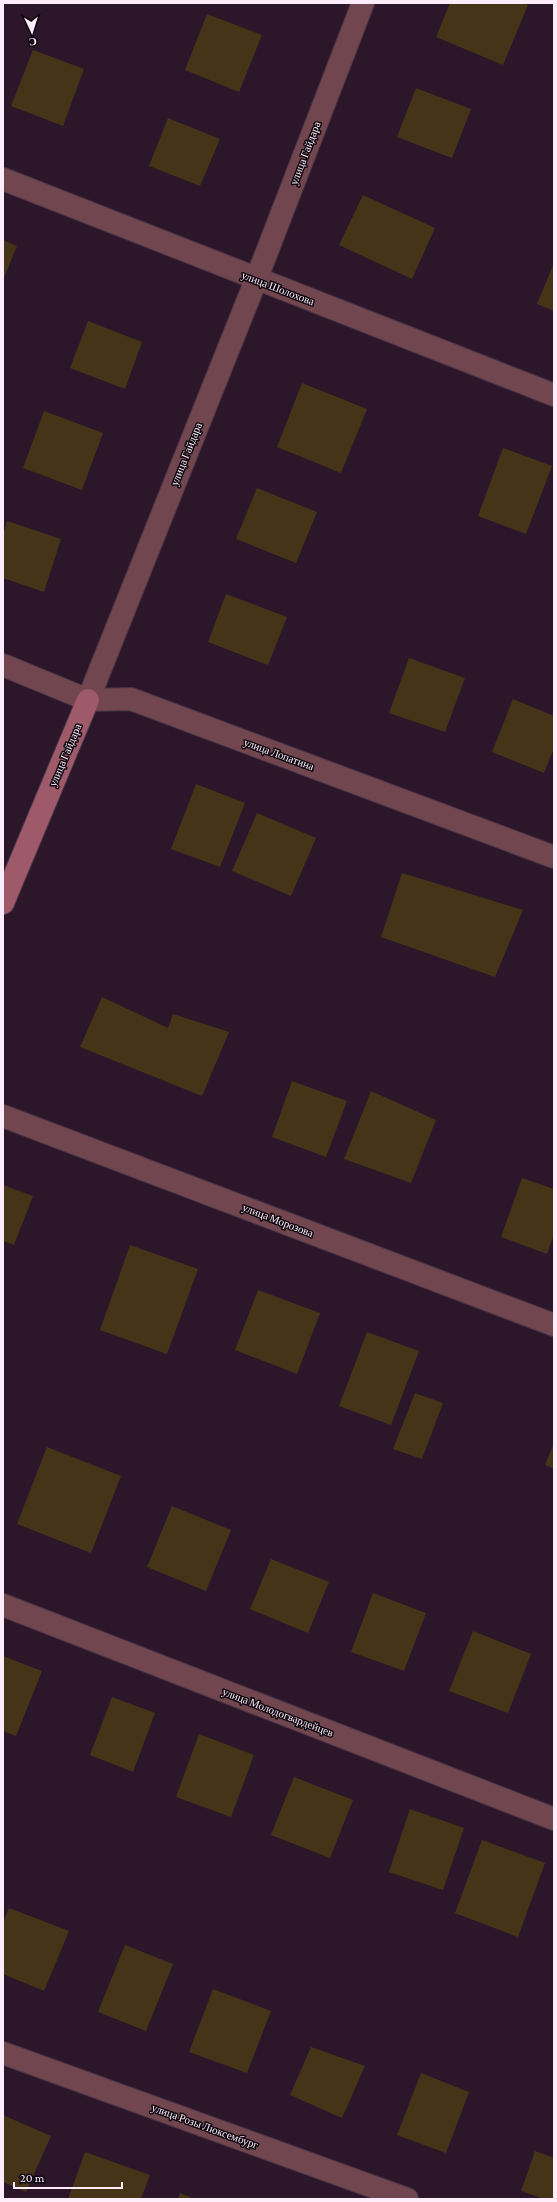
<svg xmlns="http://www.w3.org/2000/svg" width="557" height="2202" font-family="'Crimson Pro',serif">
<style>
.building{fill:#453418}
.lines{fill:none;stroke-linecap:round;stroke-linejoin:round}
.street-casing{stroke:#493447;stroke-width:24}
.secondary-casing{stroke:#493447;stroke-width:24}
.street{stroke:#71464e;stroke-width:22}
.secondary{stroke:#9e5a68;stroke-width:22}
.labels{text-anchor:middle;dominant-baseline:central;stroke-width:3;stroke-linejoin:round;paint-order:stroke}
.street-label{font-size:11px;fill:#fdedfb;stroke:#0e060e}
</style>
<rect width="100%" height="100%" fill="#2c162a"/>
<g class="building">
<path d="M450 3H523L528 5 503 65 436 37Z"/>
<path d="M207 14 262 35 239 92 185 70Z"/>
<path d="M33 50 84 69 63 126 11 106Z"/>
<path d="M416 88 471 109 452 158 397 137Z"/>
<path d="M168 118 220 139 200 186 149 166Z"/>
<path d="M363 195 435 228 412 279 339 245Z"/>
<path d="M3 240 17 246 3 280Z"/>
<path d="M554 263V311L537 304Z"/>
<path d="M88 321 142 342 125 389 70 368Z"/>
<path d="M302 383 367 409 341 473 277 447Z"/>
<path d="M44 411 103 433 82 490 23 468Z"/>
<path d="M503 448 552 466 526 534 478 516Z"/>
<path d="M257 488 317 512 296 563 236 539Z"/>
<path d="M7 521 61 539 44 592 3 578V535Z"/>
<path d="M226 594 287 617 268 665 208 642Z"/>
<path d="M409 658 465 678 445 732 389 713Z"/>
<path d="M513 699 554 716V748L544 773 492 752Z"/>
<path d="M196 784 245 803 220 867 171 849Z"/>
<path d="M257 813 316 838 291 896 232 871Z"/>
<path d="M402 873 523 910 495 977 381 937Z"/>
<path d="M102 997 168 1028 173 1014 229 1032 202 1096 80 1047Z"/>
<path d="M292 1081 347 1101 326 1157 272 1137Z"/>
<path d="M371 1091 436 1120 411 1183 344 1159Z"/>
<path d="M522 1178 554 1189V1234L547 1254 501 1237Z"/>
<path d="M3 1185 33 1196 14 1245 3 1241Z"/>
<path d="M130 1245 198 1269 167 1354 100 1330Z"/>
<path d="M258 1290 320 1313 297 1374 235 1350Z"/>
<path d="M367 1332 419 1351 391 1425 339 1406Z"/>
<path d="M415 1393 443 1403 422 1459 393 1449Z"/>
<path d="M554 1443V1469L545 1465Z"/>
<path d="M47 1447 121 1476 91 1553 17 1524Z"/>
<path d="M172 1506 231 1530 206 1591 147 1567Z"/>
<path d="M271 1559 329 1582 308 1633 250 1609Z"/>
<path d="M373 1593 426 1613 404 1671 351 1652Z"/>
<path d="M473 1631 531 1654 508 1713 449 1691Z"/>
<path d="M3 1656 42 1671 16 1736 3 1731Z"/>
<path d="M112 1697 155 1713 133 1772 90 1755Z"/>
<path d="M199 1734 254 1755 231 1817 176 1797Z"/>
<path d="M294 1777 353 1800 330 1858 271 1835Z"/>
<path d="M410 1809 464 1828 443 1890 389 1872Z"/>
<path d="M482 1840 545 1863 518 1937 455 1913Z"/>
<path d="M9 1908 69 1931 44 1991 3 1974V1922Z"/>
<path d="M125 1945 173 1964 146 2031 98 2012Z"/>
<path d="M213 1989 271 2011 247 2073 189 2052Z"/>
<path d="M311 2047 365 2066 342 2118 290 2095Z"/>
<path d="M421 2073 469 2092 446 2153 397 2135Z"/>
<path d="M3 2115 51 2136 26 2192 3 2182Z"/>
<path d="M535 2151 554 2158V2199H544L521 2191Z"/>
<path d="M85 2152 150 2175 141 2199H68Z"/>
<path d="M180 2193 195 2199H178Z"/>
</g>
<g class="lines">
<defs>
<g id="street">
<path d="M3 179 554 395"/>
<path d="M3 665 88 700 131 699 554 857"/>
<path d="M88 700 256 280 363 3"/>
<path d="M3 1116 554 1325"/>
<path d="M3 1605 554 1819"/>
<path d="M3 2053 407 2199"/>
</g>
<path id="secondary" d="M3 903 88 700"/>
</defs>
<use href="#street" class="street-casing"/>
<use href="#secondary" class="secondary-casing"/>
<use href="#street" class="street"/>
<use href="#secondary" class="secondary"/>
</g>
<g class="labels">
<g class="street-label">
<text transform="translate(305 153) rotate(-69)">улица Гайдара</text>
<text transform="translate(278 288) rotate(21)">улица Шолохова</text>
<text transform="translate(186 454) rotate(-68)">улица Гайдара</text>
<text transform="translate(279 754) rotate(20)">улица Лопатина</text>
<text transform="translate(65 755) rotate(-67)">улица Гайдара</text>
<text transform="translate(278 1220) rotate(21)">улица Морозова</text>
<text transform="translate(278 1712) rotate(21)">улица Молодогвардейцев</text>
<text transform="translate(205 2126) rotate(20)">улица Розы Люксембург</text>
</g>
</g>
<rect width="557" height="2202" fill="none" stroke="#fdedfb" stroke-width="8"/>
<g transform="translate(32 32) rotate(176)" stroke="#0e060e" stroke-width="3" paint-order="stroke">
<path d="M0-3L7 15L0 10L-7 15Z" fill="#fdedfb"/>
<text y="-6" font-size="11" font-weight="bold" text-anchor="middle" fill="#fdedfb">С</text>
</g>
<path d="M14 2182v6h108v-6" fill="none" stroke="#fdedfb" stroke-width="2"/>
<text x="20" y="2182" font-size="12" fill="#fdedfb" stroke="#0e060e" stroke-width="3" paint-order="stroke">20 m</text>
</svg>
